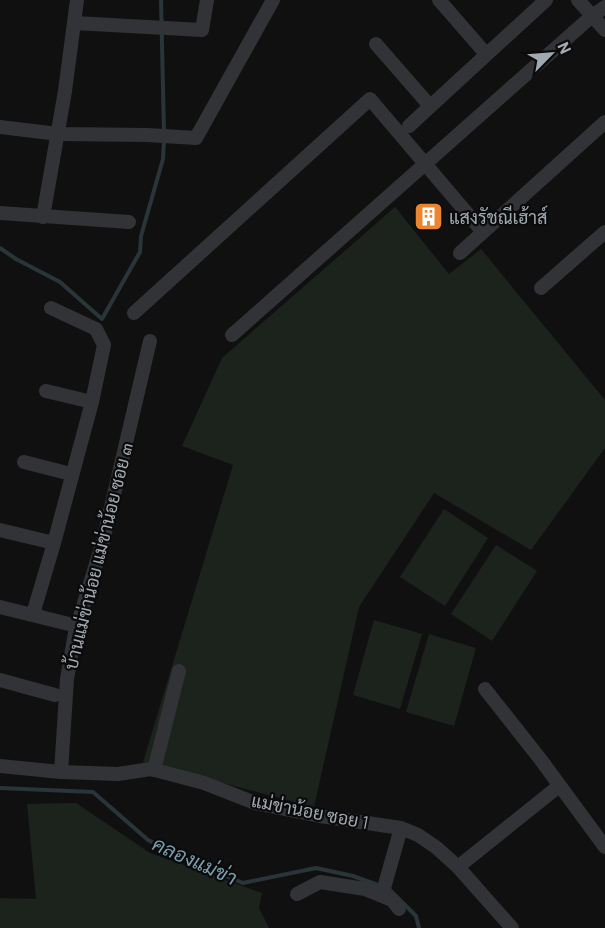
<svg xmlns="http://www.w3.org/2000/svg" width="605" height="928" font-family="Barlow,Sarabun,sans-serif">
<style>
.green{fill:#1c231c}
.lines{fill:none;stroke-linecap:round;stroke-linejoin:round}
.stream{stroke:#2a3539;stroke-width:4}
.minor{stroke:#313336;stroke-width:14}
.labels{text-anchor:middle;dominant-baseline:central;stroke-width:4.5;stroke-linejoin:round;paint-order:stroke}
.poi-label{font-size:18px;fill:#a1a9b1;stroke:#0b0b0c;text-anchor:start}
.street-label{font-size:18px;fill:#a1a9b1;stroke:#0b0b0c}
.water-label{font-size:20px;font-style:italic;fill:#799eac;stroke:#0b0b0c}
</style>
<rect width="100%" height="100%" fill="#101011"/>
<g class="green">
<path d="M395 207 449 274 481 249 605 400V448L531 550 434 493 359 607 314 807 143 762 233 465 182 446 222 358Z"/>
<path d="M444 509 488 538 445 606 400 577Z"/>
<path d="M496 545 537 571 492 641 451 614Z"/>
<path d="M374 620 422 634 400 709 353 695Z"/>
<path d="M429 634 476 648 454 726 406 712Z"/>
<path d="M76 803 150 853 262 893 259 908 269 928H0V898L36 899 27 804Z"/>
</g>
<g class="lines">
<g class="stream">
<path d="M161 0 164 133"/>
<path d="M0 248 16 259 60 282 102 319 140 252 141 236 163 159 164 140"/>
<path d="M0 788 93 792 148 840 193 863 243 883 316 868 353 876 389 889 416 916 419 928"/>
</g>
<g class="minor">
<path d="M439 0 486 54"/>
<path d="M578 0 605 30"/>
<path d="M74 23 202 30 207 0"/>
<path d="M376 44 430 106"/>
<path d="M409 126 546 0"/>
<path d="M0 127 58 134 147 135 196 138 273 0"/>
<path d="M0 213 129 222"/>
<path d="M43 217 65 91 77 0"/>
<path d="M460 253 605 122"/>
<path d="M541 288 605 232"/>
<path d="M134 313 370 99 483 232"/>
<path d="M232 335 592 16 605 7"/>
<path d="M46 391 92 402"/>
<path d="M24 462 71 474"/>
<path d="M0 530 54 543 92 402 104 345 96 329 51 308"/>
<path d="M0 607 69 624"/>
<path d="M33 614 54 543"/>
<path d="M0 680 55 695"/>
<path d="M485 689 541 760 605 847"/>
<path d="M0 766 61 772 118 774 151 769 204 783 255 803 320 816 401 828 418 835 437 848 458 867 512 928"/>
<path d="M154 770 179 671"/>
<path d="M61 772 67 679 75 633 103 541 150 341"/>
<path d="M458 867 559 786"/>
<path d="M297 894 320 882 365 889 392 900 399 909"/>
<path d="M382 895 401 828"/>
</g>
</g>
<defs>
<symbol id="building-square" viewBox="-11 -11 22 22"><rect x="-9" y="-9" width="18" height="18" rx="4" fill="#ea862f" stroke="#0b0b0c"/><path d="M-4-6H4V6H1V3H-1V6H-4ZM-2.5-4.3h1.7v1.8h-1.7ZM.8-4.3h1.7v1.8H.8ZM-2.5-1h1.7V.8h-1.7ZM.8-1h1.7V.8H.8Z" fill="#fff"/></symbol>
</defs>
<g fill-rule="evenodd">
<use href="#building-square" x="412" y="200" width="33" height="33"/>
</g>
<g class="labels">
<g class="poi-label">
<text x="449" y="217">แสงรัชณีเฮ้าส์</text>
</g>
<g class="street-label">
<text transform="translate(98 556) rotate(-76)">บ้านแม่ข่าน้อย แม่ข่าน้อย ซอย ๓</text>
<text transform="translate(310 811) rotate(11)">แม่ข่าน้อย ซอย 1</text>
</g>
<g class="water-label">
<text transform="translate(195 860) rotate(24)">คลองแม่ข่า</text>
</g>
</g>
<g transform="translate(551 54) rotate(65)" stroke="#0b0b0c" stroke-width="4.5" paint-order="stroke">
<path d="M0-4.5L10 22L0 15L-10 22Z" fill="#a1a9b1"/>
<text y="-9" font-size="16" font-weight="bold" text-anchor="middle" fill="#a1a9b1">N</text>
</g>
</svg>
